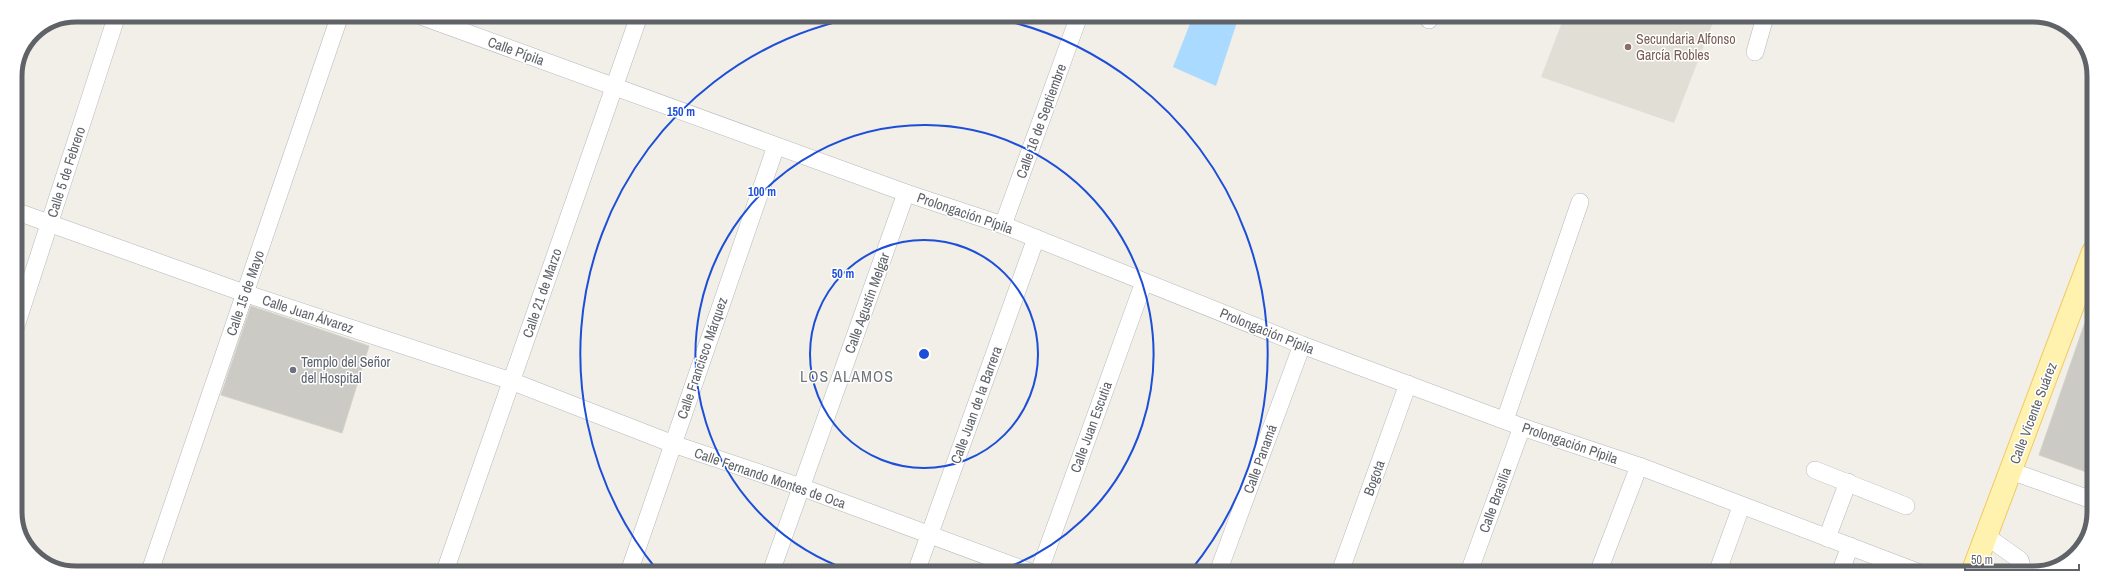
<svg xmlns="http://www.w3.org/2000/svg" width="2109" height="588" font-family="'Archivo Narrow',sans-serif">
<style>
.education{fill:#e1ded6}
.water{fill:#aadaff}
.building{fill:#cccac5;stroke:#d6d1c6}
.lines{fill:none;stroke-linecap:round;stroke-linejoin:round}
.minor-casing{stroke:#b5b8bc;stroke-width:18}
.major-casing{stroke:#f2c960;stroke-width:24}
.minor{stroke:#fff;stroke-width:17}
.major{stroke:#fff2af;stroke-width:22}
.ring{fill:none;stroke:#1d4ed8;stroke-width:2}
.education-dot{fill:#8d6e63;stroke:#fff;stroke-width:1.5}
.worship-dot{fill:#6b7280;stroke:#fff;stroke-width:1.5}
.labels{text-anchor:middle;dominant-baseline:central;stroke-width:3;stroke-linejoin:round;paint-order:stroke}
.education-label{font-size:14px;fill:#785e54;stroke:#fff;text-anchor:start}
.street-label{font-size:14px;fill:#5f6368;stroke:#fff}
.worship-label{font-size:14px;fill:#5b616d;stroke:#fff;text-anchor:start}
.quarter-label{font-size:16px;letter-spacing:1px;fill:#70757a;stroke:#fff}
.rim{fill:none;stroke:#5f6368;stroke-width:5}
.centre{fill:#1d4ed8;stroke:#fff;stroke-width:2}
.ring-label{font-size:12px;text-anchor:middle;font-weight:bold;fill:#1d4ed8;stroke:#fff;stroke-width:3;stroke-linejoin:round;paint-order:stroke}
</style>
<rect width="100%" height="100%" fill="#f1efe8"/>
<path class="education" d="M1564 17H1715L1674 123 1541 77Z"/>
<path class="water" d="M1193 16H1239L1216 86 1173 67Z"/>
<g class="building">
<path d="M2091 305H2093L2092 474 2039 455Z"/>
<path d="M251 306 369 346 342 433 221 395Z"/>
</g>
<g class="lines">
<defs>
<g id="minor">
<path d="M418 15 906 193 1003 225 1302 345 1522 427 1639 466 1920 573"/>
<path d="M1429 20 1430 16"/>
<path d="M1755 52 1765 17"/>
<path d="M15 211 244 293 511 381 673 444 801 487 1030 572"/>
<path d="M1003 225 1079 16"/>
<path d="M15 329 117 15"/>
<path d="M1505 420 1580 202"/>
<path d="M1815 470 1906 506"/>
<path d="M2011 471 2092 500"/>
<path d="M1986 536 2020 560 2024 573"/>
<path d="M1827 538 1848 482"/>
<path d="M150 571 340 15"/>
<path d="M445 571 639 16"/>
<path d="M629 572 776 146"/>
<path d="M771 572 906 193"/>
<path d="M916 572 1036 238"/>
<path d="M1039 572 1144 282"/>
<path d="M1218 572 1302 345"/>
<path d="M1340 572 1408 384"/>
<path d="M1469 572 1522 427"/>
<path d="M1598 573 1639 466"/>
<path d="M1717 573 1741 507"/>
<path d="M1840 573 1850 546"/>
</g>
<path id="major" d="M1972 573 2093 252"/>
</defs>
<use href="#minor" class="minor-casing"/>
<use href="#major" class="major-casing"/>
<use href="#minor" class="minor"/>
<use href="#major" class="major"/>
</g>
<g class="ring">
<circle cx="924" cy="354" r="114"/>
<path d="M851 571A229 229 0 1 1 995 572"/>
<path d="M657 570A343 343 0 0 1 864 16M984 16A343 343 0 0 1 1191 570"/>
</g>
<circle class="education-dot" cx="1628" cy="47" r="4"/>
<circle class="worship-dot" cx="293" cy="370" r="4"/>
<g class="labels">
<g class="education-label">
<text x="1636" y="39">Secundaria Alfonso<tspan x="1636" dy="16">García Robles</tspan></text>
</g>
<g class="street-label">
<text transform="translate(516 51) rotate(20)">Calle Pípila</text>
<text transform="translate(1041 121) rotate(-70)">Calle 16 de Septiembre</text>
<text transform="translate(66 172) rotate(-72)">Calle 5 de Febrero</text>
<text transform="translate(965 213) rotate(19)">Prolongación Pípila</text>
<text transform="translate(245 293) rotate(-71)">Calle 15 de Mayo</text>
<text transform="translate(542 293) rotate(-71)">Calle 21 de Marzo</text>
<text transform="translate(867 303) rotate(-70)">Calle Agustín Melgar</text>
<text transform="translate(308 314) rotate(18)">Calle Juan Álvarez</text>
<text transform="translate(1267 331) rotate(22)">Prolongación Pípila</text>
<text transform="translate(702 358) rotate(-71)">Calle Francisco Márquez</text>
<text transform="translate(976 405) rotate(-70)">Calle Juan de la Barrera</text>
<text transform="translate(2033 413) rotate(-69)">Calle Vicente Suárez</text>
<text transform="translate(1091 427) rotate(-70)">Calle Juan Escutia</text>
<text transform="translate(1570 443) rotate(19)">Prolongación Pípila</text>
<text transform="translate(1260 459) rotate(-70)">Calle Panamá</text>
<text transform="translate(770 478) rotate(19)">Calle Fernando Montes de Oca</text>
<text transform="translate(1374 478) rotate(-70)">Bogota</text>
<text transform="translate(1495 500) rotate(-70)">Calle Brasilia</text>
</g>
<g class="worship-label">
<text x="301" y="362">Templo del Señor<tspan x="301" dy="16">del Hospital</tspan></text>
</g>
<g class="quarter-label">
<text x="847" y="376">LOS ALAMOS</text>
</g>
</g>
<path d="M0 0H2109V588H0ZM76 22H2033A54 54 0 0 1 2087 76V512A54 54 0 0 1 2033 566H76A54 54 0 0 1 22 512V76A54 54 0 0 1 76 22Z" fill="#fff" fill-rule="evenodd"/>
<path class="rim" d="M76 22H2033A54 54 0 0 1 2087 76V512A54 54 0 0 1 2033 566H76A54 54 0 0 1 22 512V76A54 54 0 0 1 76 22Z"/>
<circle cx="924" cy="354" r="6" class="centre"/>
<g class="ring-label">
<text x="681" y="116">150 m</text>
<text x="762" y="196">100 m</text>
<text x="843" y="278">50 m</text>
</g>
<path d="M1965 564v6h114v-6" fill="none" stroke="#5f6368" stroke-width="2"/>
<text x="1971" y="564" font-size="12" fill="#5f6368" stroke="#ffffff" stroke-width="3" paint-order="stroke">50 m</text>
</svg>
